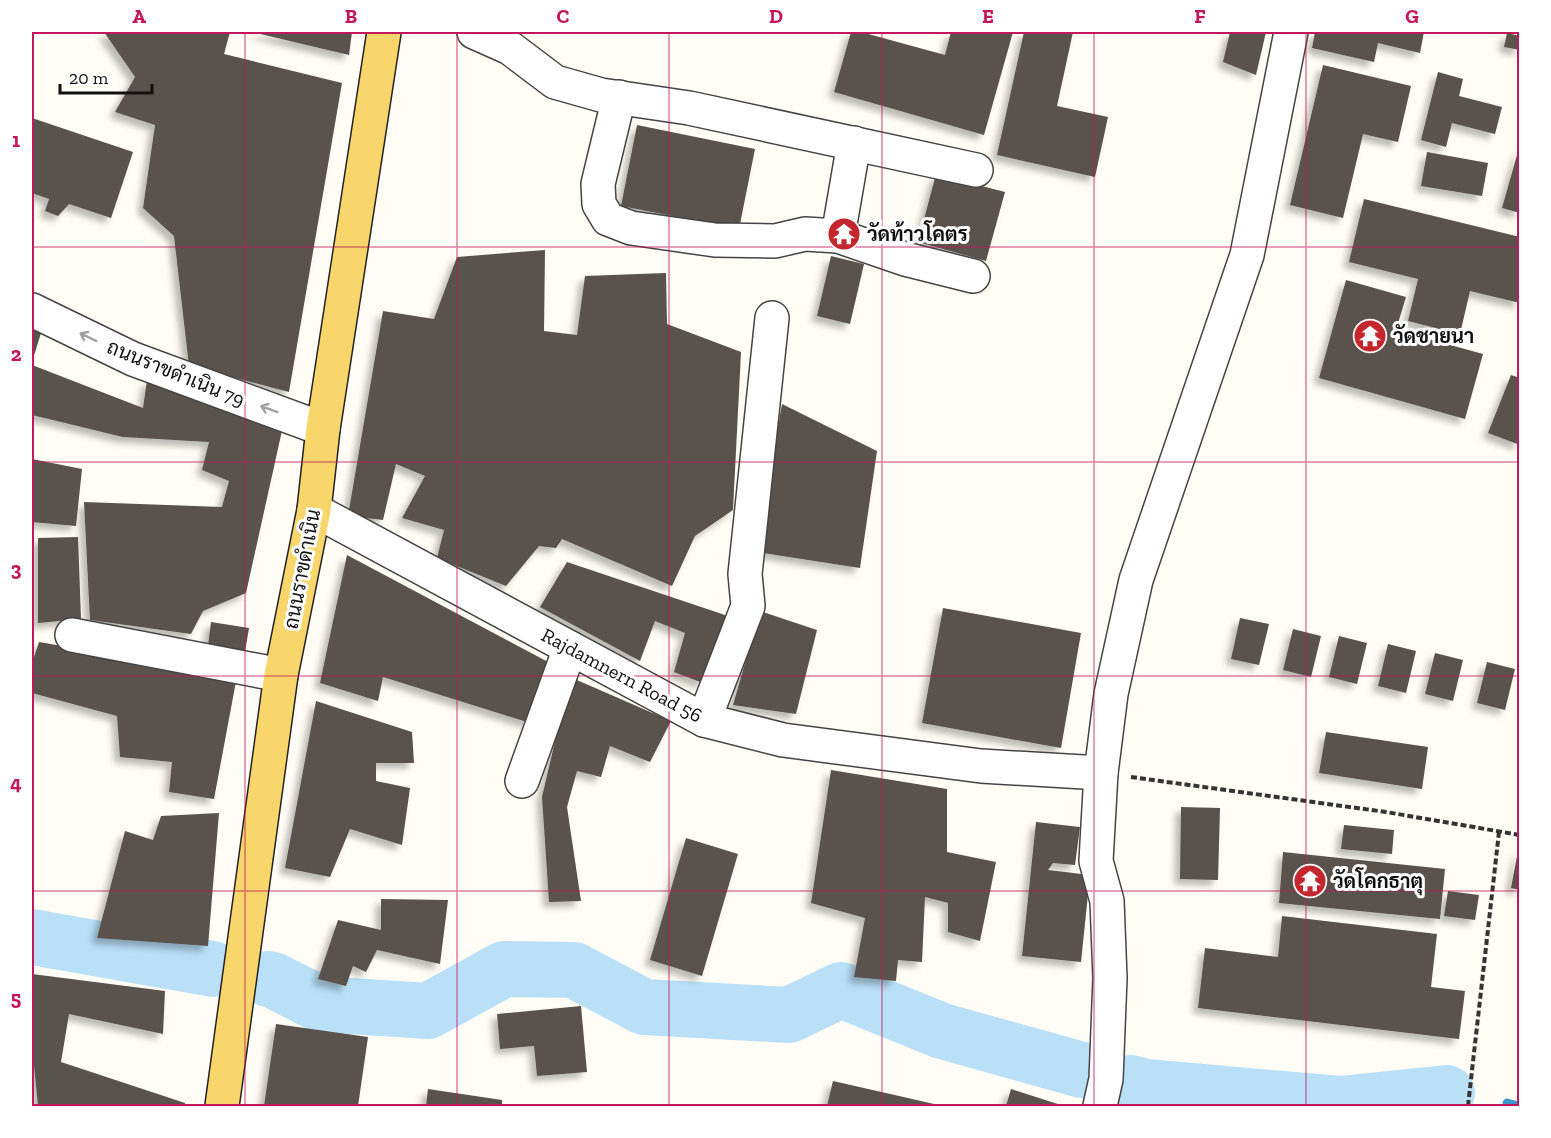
<svg xmlns="http://www.w3.org/2000/svg" width="1551" height="1138" font-family="'Zilla Slab',Sarabun,serif">
<style>
.lines{fill:none;stroke-linecap:round;stroke-linejoin:round}
.stream{stroke:#3f96cf;stroke-width:9}
.river{stroke:#b9e0f7;stroke-width:56}
.building{fill:#5a524d;filter:url(#shadow)}
.minor-casing{stroke:#444;stroke-width:36}
.major-casing{stroke:#222;stroke-width:36}
.path{stroke:#333;stroke-width:4;stroke-dasharray:6 3;stroke-linecap:butt}
.minor{stroke:#fff;stroke-width:33}
.major{stroke:#f9d66b;stroke-width:33}
.oneway{stroke:#a0a0a0}
.grid{fill:none;stroke:#c2185b;stroke-width:1.5;stroke-opacity:0.55}
.labels{text-anchor:middle;dominant-baseline:central;stroke-width:6;stroke-linejoin:round;paint-order:stroke}
.poi-label{font-size:20px;font-weight:bold;fill:#111;stroke:#fff;text-anchor:start}
.street-label{font-size:20px;fill:#111;stroke:#fff}
.neatline{fill:none;stroke:#c2185b;stroke-width:2}
.grid-label{font-size:20px;text-anchor:middle;font-weight:bold;fill:#c2185b}
</style>
<defs>
<filter id="shadow"><feDropShadow dx="-5.5" dy="5.5" stdDeviation="3" flood-color="#0004"/></filter>
</defs>
<rect width="100%" height="100%" fill="#fffdf5"/>
<g class="lines">
<path class="stream" d="M1507 1103 1519 1106"/>
<g class="river">
<path d="M32 937 213 969"/>
<path d="M268 979 273 980 320 1004 428 1011 504 969 574 970 644 1007 789 1015 841 990 942 1031 1082 1070"/>
<path d="M1131 1083 1146 1087 1340 1104 1447 1093"/>
</g>
</g>
<g class="building">
<path d="M104 32H230L224 54 342 83 289 392 189 366 174 236 143 208 155 125 115 112 135 77Z"/>
<path d="M252 32H352L349 55Z"/>
<path d="M851 32H861L945 55 951 32H1013L984 135 834 92Z"/>
<path d="M1024 32H1073L1057 106 1108 117 1095 177 997 155Z"/>
<path d="M1230 32H1266L1256 75 1223 62Z"/>
<path d="M1315 32H1424L1420 53 1378 43 1374 62 1312 48Z"/>
<path d="M1507 33 1520 36V50L1504 47Z"/>
<path d="M1323 65 1411 86 1398 142 1363 134 1343 218 1290 205Z"/>
<path d="M1438 72 1463 79 1459 96 1502 107 1495 134 1452 123 1446 147 1421 140Z"/>
<path d="M32 118 133 152 111 218 69 204 58 216 45 211 49 199 32 193Z"/>
<path d="M637 125 755 149 739 229 621 206Z"/>
<path d="M1519 148H1520V213L1502 208Z"/>
<path d="M1427 152 1488 163 1482 196 1421 186Z"/>
<path d="M936 174 1005 192 986 261 918 242Z"/>
<path d="M1364 199 1520 237V303L1470 291 1460 334 1408 321 1418 279 1349 262Z"/>
<path d="M545 250 544 331 577 335 585 276 666 273 667 324 741 352 733 510 695 536 672 586 562 539 556 548 539 546 506 586 437 558 444 530 402 518 425 476 396 464 383 520 348 516 383 311 434 319 457 257Z"/>
<path d="M831 256 864 264 850 324 817 316Z"/>
<path d="M1346 280 1406 297 1396 330 1483 354 1465 419 1319 378Z"/>
<path d="M32 329 41 333 32 362Z"/>
<path d="M32 365 143 408 147 380 283 426 246 593 203 611 191 634 90 620 84 502 222 507 229 481 202 470 209 442 123 437 32 415Z"/>
<path d="M1511 375 1520 378V445L1488 433Z"/>
<path d="M782 404 877 451 860 568 763 553 769 484Z"/>
<path d="M32 459 82 469 76 526 32 522Z"/>
<path d="M78 537 81 619 38 623V538Z"/>
<path d="M347 555 550 663 530 723 383 677 378 701 320 683Z"/>
<path d="M567 562 728 616 703 683 674 672 685 633 655 621 640 661 540 607Z"/>
<path d="M943 608 1081 633 1061 748 922 723Z"/>
<path d="M760 611 817 630 796 714 733 705Z"/>
<path d="M1240 618 1269 624 1259 665 1231 659Z"/>
<path d="M211 622 249 628 244 658 207 653Z"/>
<path d="M1293 629 1321 636 1311 677 1283 670Z"/>
<path d="M1339 636 1367 643 1357 684 1329 677Z"/>
<path d="M39 642 237 676 214 799 169 792 172 762 120 757 117 716 32 693V663Z"/>
<path d="M1388 644 1416 651 1406 693 1378 686Z"/>
<path d="M1435 653 1463 660 1453 701 1425 694Z"/>
<path d="M1487 662 1515 669 1505 710 1477 703Z"/>
<path d="M570 677 671 721 650 762 610 746 601 777 577 771 567 807 581 901 549 902 542 797Z"/>
<path d="M316 701 412 732 414 763H376V781L410 788 402 845 350 829 330 877 285 868Z"/>
<path d="M1326 732 1428 747 1422 789 1319 773Z"/>
<path d="M831 770 947 789V852L996 862 980 941 948 932V903L925 897 922 962 898 960 896 981 854 977 865 918 811 903Z"/>
<path d="M1181 807 1220 808 1218 880 1180 879Z"/>
<path d="M219 813 208 946 97 938 125 831 153 840 161 816Z"/>
<path d="M1036 822 1080 827 1075 865 1053 863 1048 870 1090 875 1081 962 1022 956Z"/>
<path d="M1344 825 1394 830 1392 854 1341 849Z"/>
<path d="M686 838 738 854 702 976 650 960Z"/>
<path d="M1518 851H1520V890L1511 888Z"/>
<path d="M1283 852 1445 869 1440 919 1279 903Z"/>
<path d="M1448 891 1479 895 1475 920 1444 916Z"/>
<path d="M381 899 448 900 440 964 377 950 366 972 353 966 346 986 318 979 338 920 381 930Z"/>
<path d="M1282 916 1437 934 1431 987 1465 991 1459 1039 1198 1008 1205 948 1278 957Z"/>
<path d="M32 974 165 991 163 1034 69 1014 61 1062 185 1103V1106H38L33 1055H32Z"/>
<path d="M581 1006 587 1072 537 1076 534 1046 500 1049 497 1014Z"/>
<path d="M276 1024 368 1037 358 1106H264Z"/>
<path d="M833 1081 943 1106H827Z"/>
<path d="M428 1089 502 1100V1106H426Z"/>
<path d="M1011 1089 1064 1106H1006Z"/>
</g>
<g class="lines">
<defs>
<g id="minor">
<path d="M474 32 510 48 555 82 601 95 689 108 976 170"/>
<path d="M619 97 598 184 599 204 608 219 631 228 715 240 775 241 805 234 838 236 905 259 973 276"/>
<path d="M838 236 854 143"/>
<path d="M32 310 133 359 323 429"/>
<path d="M314 510 704 720 783 740 981 766 1101 773"/>
<path d="M72 635 281 675"/>
<path d="M704 720 748 606 745 574 772 318"/>
<path d="M522 781 570 648"/>
<path d="M1100 1106 1106 1079 1110 978 1107 901 1096 861 1101 773 1111 694 1136 580 1247 255 1291 32"/>
</g>
<path id="major" d="M222 1106 281 675 314 510 323 429 384 32"/>
</defs>
<use href="#minor" class="minor-casing"/>
<use href="#major" class="major-casing"/>
<g class="path">
<path d="M1131 777 1386 812 1520 835"/>
<path d="M1468 1106 1499 832"/>
</g>
<use href="#minor" class="minor"/>
<use href="#major" class="major"/>
</g>
<defs><path id="oneway-shaft" d="M-6 0H5M1.5-3L5.5 0L1.5 3" fill="none" stroke-width="1.6" stroke-linecap="round" stroke-linejoin="round" transform="scale(1.5)"/></defs>
<g class="oneway">
<use href="#oneway-shaft" transform="translate(88 337) rotate(-154)"/>
<use href="#oneway-shaft" transform="translate(269 409) rotate(-160)"/>
</g>
<path class="grid" d="M245 32V1106M457 32V1106M669 32V1106M882 32V1106M1094 32V1106M1306 32V1106M32 247H1520M32 462H1520M32 676H1520M32 891H1520"/>
<defs>
<symbol id="temple-disc" viewBox="-11 -11 22 22"><circle r="9.5" fill="#c4262e" stroke="#fff"/><path d="M0-6L5-2H3V0L6.5 2.5H4V6H1.5V3h-3V6H-4V2.5H-6.5L-3 0V-2H-5Z" fill="#fff"/></symbol>
</defs>
<g fill-rule="evenodd">
<use href="#temple-disc" x="825" y="215" width="38" height="38"/>
<use href="#temple-disc" x="1351" y="317" width="38" height="38"/>
<use href="#temple-disc" x="1291" y="862" width="38" height="38"/>
</g>
<g class="labels">
<g class="poi-label">
<text x="867" y="234">วัดท้าวโคตร</text>
<text x="1393" y="336">วัดชายนา</text>
<text x="1333" y="881">วัดโคกธาตุ</text>
</g>
<g class="street-label">
<text transform="translate(176 373) rotate(22)">ถนนราขดำเนิน 79</text>
<text transform="translate(302 569) rotate(-79)">ถนนราขดำเนิน</text>
<text transform="translate(622 675) rotate(28)">Rajdamnern Road 56</text>
</g>
</g>
<rect width="1551" height="1138" fill="none" stroke="#ffffff" stroke-width="66"/>
<path d="M60 84v9h92v-9" fill="none" stroke="#111111" stroke-width="3"/>
<text x="69" y="84" font-size="18" fill="#111111" stroke="#ffffff" stroke-width="4.5" paint-order="stroke">20 m</text>
<rect x="33" y="33" width="1485" height="1072" class="neatline"/>
<g class="grid-label">
<text x="139" y="23">A</text>
<text x="351" y="23">B</text>
<text x="563" y="23">C</text>
<text x="776" y="23">D</text>
<text x="988" y="23">E</text>
<text x="1200" y="23">F</text>
<text x="1412" y="23">G</text>
<text x="16" y="147">1</text>
<text x="16" y="361">2</text>
<text x="16" y="576">3</text>
<text x="16" y="790">4</text>
<text x="16" y="1005">5</text>
</g>
</svg>
